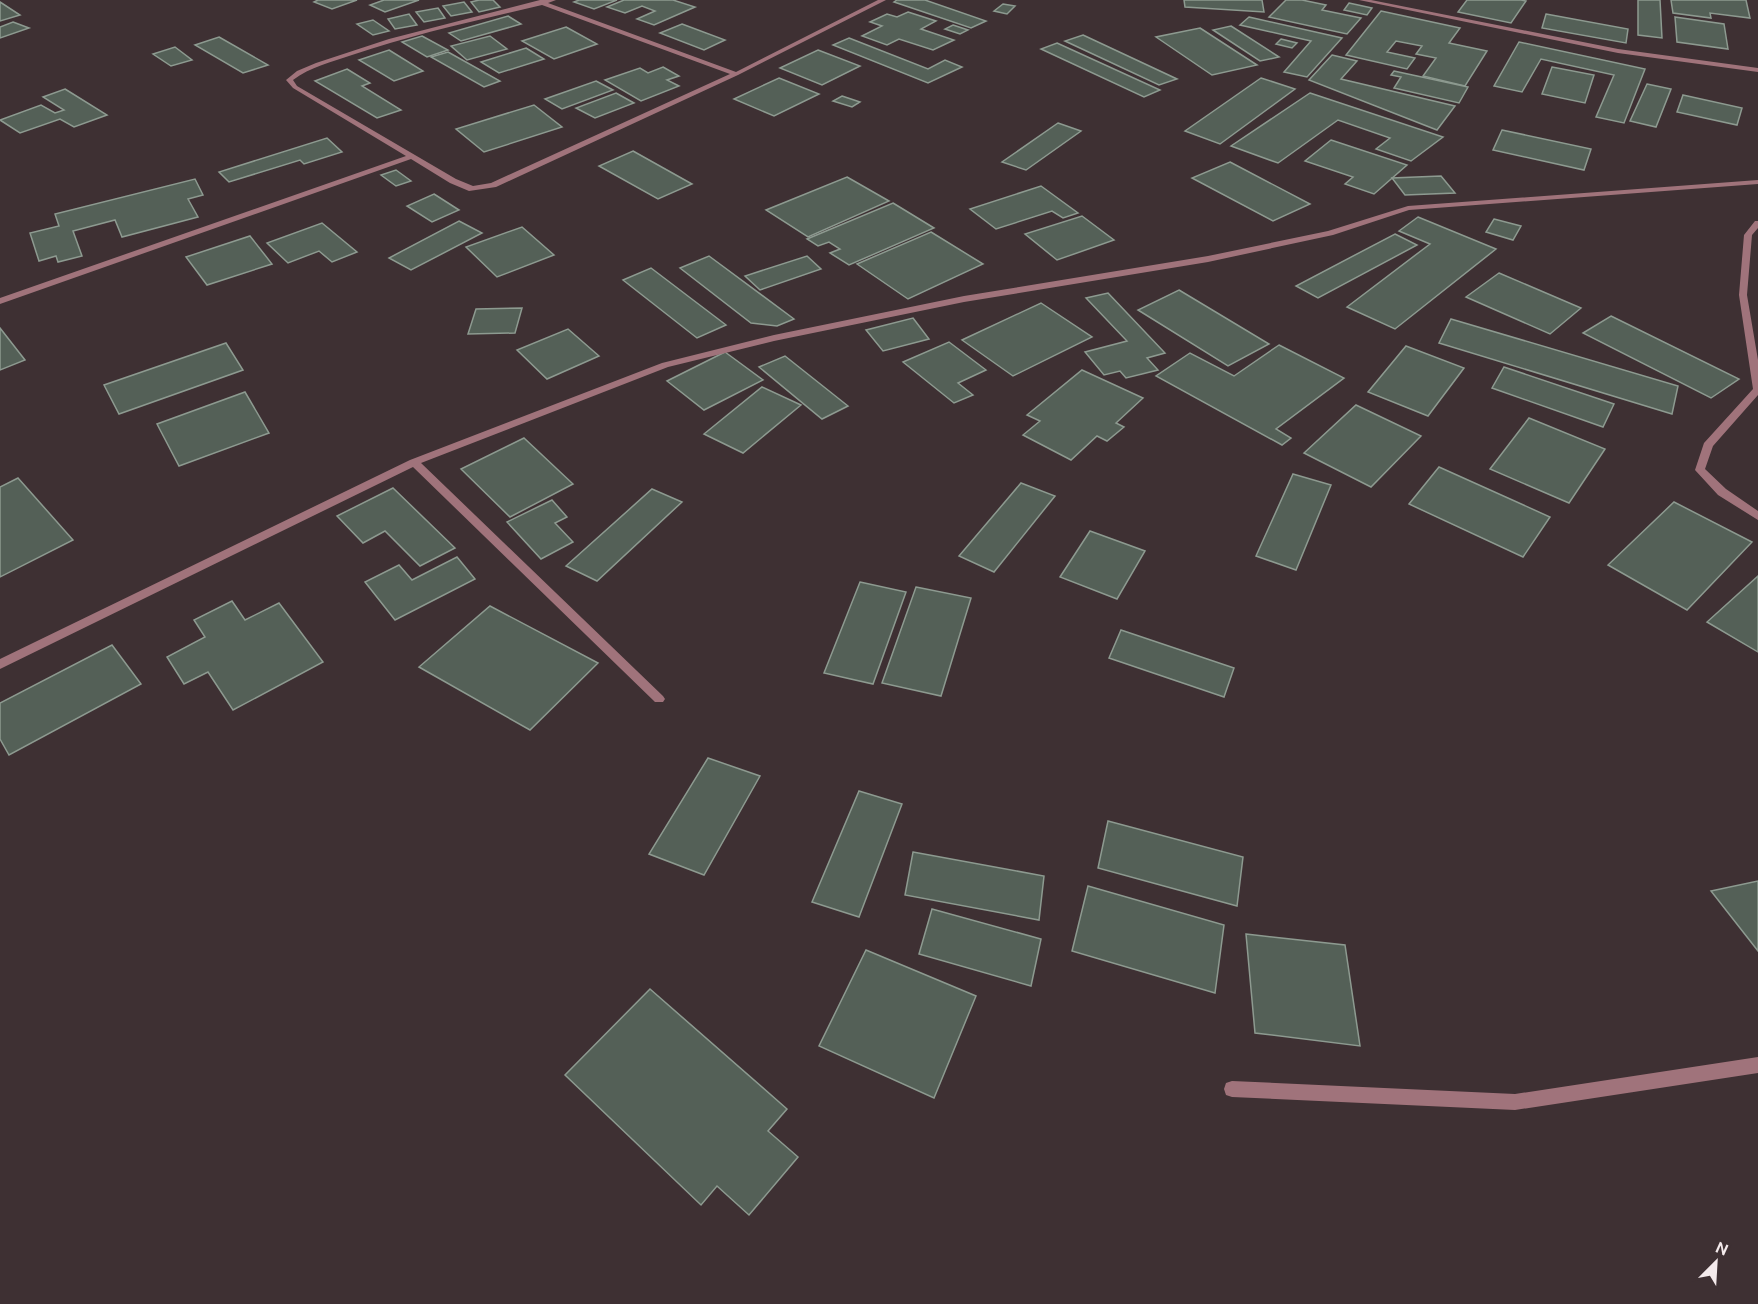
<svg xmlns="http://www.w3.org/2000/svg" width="1758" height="1304" font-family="Ubuntu,sans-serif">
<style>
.building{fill:#546057;stroke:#8d9a90;stroke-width:1.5}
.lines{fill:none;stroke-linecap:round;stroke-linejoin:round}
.minor{fill:#a0737b;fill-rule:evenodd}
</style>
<rect width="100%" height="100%" fill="#3e3033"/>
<g class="building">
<path d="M318 0H357L332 9 314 2Z"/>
<path d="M384 0H419L385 12 370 5Z"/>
<path d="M479 0H493L500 7 479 12 471 2Z"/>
<path d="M579 0H617L594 9 574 2Z"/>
<path d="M624 0H673L695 7 654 25 637 19 655 11 642 6 625 13 607 7Z"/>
<path d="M897 0H925L986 21 971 28 894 2Z"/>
<path d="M1184 0H1262L1264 12 1185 7Z"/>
<path d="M1286 0H1302L1326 5 1322 10 1361 18 1347 34 1269 17Z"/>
<path d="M1467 0H1521L1526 1 1511 23 1458 12Z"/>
<path d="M1638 0H1660L1662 38 1638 35Z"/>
<path d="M1671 0H1746L1750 18 1710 13 1711 18 1673 13Z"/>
<path d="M0 2 20 15 0 21Z"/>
<path d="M464 2 472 12 451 16 443 6Z"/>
<path d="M1349 3 1372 8 1367 15 1344 10Z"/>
<path d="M1003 4 1015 6 1007 14 994 11Z"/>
<path d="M438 8 445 18 424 22 416 12Z"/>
<path d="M1381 11 1460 28 1449 43 1487 51 1465 86 1423 76 1436 58 1416 54 1422 46 1396 41 1387 52 1415 58 1407 69 1346 55Z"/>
<path d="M908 12 936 21 921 29 954 40 933 50 899 39 887 45 862 36 882 26 870 22 887 14 897 17Z"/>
<path d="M409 14 417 25 395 29 388 19Z"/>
<path d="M1546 14 1628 29 1626 43 1542 28Z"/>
<path d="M508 16 521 24 461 41 449 33Z"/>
<path d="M1249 17 1342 38 1307 77 1284 72 1311 41 1240 25Z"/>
<path d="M1675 17 1724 24 1728 49 1677 42Z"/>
<path d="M373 20 389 31 373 35 357 24Z"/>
<path d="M13 22 29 28 0 38V27Z"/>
<path d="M682 24 725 40 704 50 660 33Z"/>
<path d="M953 25 968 30 960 34 945 29Z"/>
<path d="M1231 26 1279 57 1260 61 1213 30Z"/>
<path d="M566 27 597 44 554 59 522 41Z"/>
<path d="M1200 28 1257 65 1212 75 1156 37Z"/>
<path d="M1083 35 1177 79 1159 85 1065 41Z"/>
<path d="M422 36 448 50 427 57 402 42Z"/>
<path d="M490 36 507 49 467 60 451 46Z"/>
<path d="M219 37 268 65 243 73 195 45Z"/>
<path d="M849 38 928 69 945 60 962 67 928 83 833 45Z"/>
<path d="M1281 39 1297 43 1292 48 1276 44Z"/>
<path d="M1519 42 1645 69 1624 123 1596 117 1614 75 1541 59 1522 92 1494 86Z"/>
<path d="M1057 43 1160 90 1144 97 1041 49Z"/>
<path d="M175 47 192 60 171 66 153 54Z"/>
<path d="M526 48 544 59 499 73 481 62Z"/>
<path d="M389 50 423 71 394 81 359 60Z"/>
<path d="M818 50 860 66 822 85 780 68Z"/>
<path d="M448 52 500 81 484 87 431 57Z"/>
<path d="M1332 55 1357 61 1341 79 1455 106 1437 130 1309 80Z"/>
<path d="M663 67 679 76 667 80 679 86 641 101 605 80 640 68 648 73Z"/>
<path d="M1552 67 1594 75 1585 103 1542 94Z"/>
<path d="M347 69 370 83 362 86 401 110 377 118 315 81Z"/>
<path d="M1394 71 1468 87 1459 103 1394 88 1401 77 1391 75Z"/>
<path d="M779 78 819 94 774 116 734 99Z"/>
<path d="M1261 78 1295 89 1220 144 1185 131Z"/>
<path d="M596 81 613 90 562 109 545 99Z"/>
<path d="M1647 84 1671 89 1656 127 1630 121Z"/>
<path d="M65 89 107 115 74 127 60 119 20 133 0 120 41 105 55 113 64 110 43 97Z"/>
<path d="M616 93 634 103 595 118 576 108Z"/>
<path d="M1310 93 1443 137 1411 161 1376 149 1390 138 1338 120 1278 163 1231 146Z"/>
<path d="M1683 95 1742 108 1737 125 1677 112Z"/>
<path d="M842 96 860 102 852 107 833 101Z"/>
<path d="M534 105 562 127 484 152 456 129Z"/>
<path d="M1058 123 1081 131 1026 170 1002 162Z"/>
<path d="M1502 130 1591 149 1584 170 1493 150Z"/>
<path d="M327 138 342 152 304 164 300 160 229 182 219 172Z"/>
<path d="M1331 140 1407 165 1374 194 1345 184 1353 177 1305 161Z"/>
<path d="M633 151 692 184 658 199 599 166Z"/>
<path d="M1230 162 1310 204 1273 221 1192 178Z"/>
<path d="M396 170 411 181 396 186 381 175Z"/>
<path d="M1441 176 1455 193 1405 195 1392 178Z"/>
<path d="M847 177 889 201 808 237 766 210Z"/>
<path d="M195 179 203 195 188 199 198 217 122 237 115 220 73 231 82 256 58 262 56 256 39 261 30 233 59 226 55 214Z"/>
<path d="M1041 186 1078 213 1063 218 1052 211 996 229 970 209Z"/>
<path d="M434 194 459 210 432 222 407 206Z"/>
<path d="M893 203 934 228 849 265 830 253 840 249 829 242 818 246 807 239Z"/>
<path d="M1082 216 1114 240 1057 260 1025 234Z"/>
<path d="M1418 217 1496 249 1395 329 1347 307 1430 244 1399 231Z"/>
<path d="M1494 219 1521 226 1513 240 1486 232Z"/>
<path d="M459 221 482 233 411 270 389 258Z"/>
<path d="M322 223 357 252 332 262 319 251 288 263 267 243Z"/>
<path d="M522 227 554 255 497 277 466 247Z"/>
<path d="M931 232 983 264 908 299 857 264Z"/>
<path d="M1395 234 1417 245 1318 298 1296 286Z"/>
<path d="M250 236 272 264 207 285 186 257Z"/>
<path d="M709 256 794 319 777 326 751 323 680 268Z"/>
<path d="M807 256 821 269 760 290 745 276Z"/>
<path d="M651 268 726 325 697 338 623 280Z"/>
<path d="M1499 273 1581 308 1550 334 1466 297Z"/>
<path d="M1179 290 1269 344 1228 366 1138 310Z"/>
<path d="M1108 293 1165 353 1147 358 1158 370 1126 378 1120 371 1104 375 1085 352 1127 341 1086 298Z"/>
<path d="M1041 303 1092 337 1013 376 962 340Z"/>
<path d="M522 308 515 333 468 334 476 309Z"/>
<path d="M1611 316 1739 379 1711 398 1583 333Z"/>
<path d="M913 318 929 339 883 351 866 330Z"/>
<path d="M1451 319 1678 386 1672 414 1439 343Z"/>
<path d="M0 328 25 360 0 370Z"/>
<path d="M568 329 599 356 547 379 517 350Z"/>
<path d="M949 342 986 370 958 383 973 395 954 403 903 362Z"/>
<path d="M226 343 243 370 119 414 104 385Z"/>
<path d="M1279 345 1344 378 1276 429 1291 438 1282 445 1156 376 1190 353 1234 376Z"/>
<path d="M1406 346 1464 368 1428 416 1368 392Z"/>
<path d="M725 352 763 380 704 410 667 381Z"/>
<path d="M785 356 848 406 822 419 759 367Z"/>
<path d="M1504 367 1614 404 1603 427 1492 388Z"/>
<path d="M1082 370 1143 398 1116 423 1124 427 1107 441 1097 436 1071 460 1023 435 1040 421 1027 415Z"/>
<path d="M762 387 801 405 743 453 704 434Z"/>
<path d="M245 392 269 433 179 466 157 424Z"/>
<path d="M1356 405 1421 436 1371 487 1304 453Z"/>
<path d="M1529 418 1605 449 1569 503 1490 469Z"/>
<path d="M524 438 573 484 510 517 461 469Z"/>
<path d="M1439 467 1550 517 1523 557 1409 504Z"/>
<path d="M1293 474 1331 485 1296 570 1256 556Z"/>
<path d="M18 478 73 540 0 577V487Z"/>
<path d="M1021 483 1055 496 994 572 959 556Z"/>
<path d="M393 488 455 548 420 566 385 531 363 543 337 516Z"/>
<path d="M652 489 682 502 597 581 566 566Z"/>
<path d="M552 500 567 517 555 523 573 542 541 559 507 522Z"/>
<path d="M1674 502 1752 542 1687 610 1608 565Z"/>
<path d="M1090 531 1145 551 1117 599 1060 577Z"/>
<path d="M457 557 475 579 395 620 365 582 399 565 412 580Z"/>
<path d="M1758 576V652L1707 622Z"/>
<path d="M860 582 906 592 873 684 824 673Z"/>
<path d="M916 587 971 598 941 696 882 683Z"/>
<path d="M232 601 245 620 279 603 323 662 233 710 208 672 184 684 167 657 205 637 194 620Z"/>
<path d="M490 606 598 663 530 730 419 667Z"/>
<path d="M1121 630 1234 668 1224 697 1109 658Z"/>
<path d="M112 645 141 684 9 755 0 739V703Z"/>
<path d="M708 758 760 776 704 875 649 854Z"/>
<path d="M859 791 902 804 859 917 812 902Z"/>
<path d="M1108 821 1243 857 1237 906 1098 868Z"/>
<path d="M913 852 1044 876 1039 920 905 895Z"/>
<path d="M1758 881V951L1711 891Z"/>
<path d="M1088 886 1224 925 1215 993 1072 951Z"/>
<path d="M932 909 1041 939 1031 986 919 954Z"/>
<path d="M1246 934 1345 945 1360 1046 1255 1033Z"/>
<path d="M866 950 976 996 934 1098 819 1046Z"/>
<path d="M650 989 787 1109 768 1131 798 1157 749 1215 717 1186 701 1205 565 1075Z"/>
</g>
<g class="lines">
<g class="minor">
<path d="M540 0H556L548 3 736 72 878 0H886L738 75 496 187 469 191 450 183 411 159 0 304V298L406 156 293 88 286 80 297 71 316 63 389 39ZM542 5 730 74 491 183 473 186 456 179 297 86 293 80C310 67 332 62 352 55 414 34 478 20 542 5Z"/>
<path d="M1359 0H1371L1618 49 1758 68V72L1618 53Z"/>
<path d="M1758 180V184L1409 210 1333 235 1208 262 964 302 774 341 668 367 421 463 663 696 665 699 663 702H655L413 467 0 669V659L410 460 662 363 774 335 964 296 1208 256 1328 231 1408 206Z"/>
<path d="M1755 221H1758V228L1752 235 1747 295 1758 360V395L1713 446 1705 469 1726 489 1758 511V520L1718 495 1695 470 1704 443 1753 389 1739 295 1744 235Z"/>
<path d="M1758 1057V1073L1515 1110 1232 1097 1226 1095 1224 1089 1226 1083 1232 1081 1515 1094Z"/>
</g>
</g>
<g transform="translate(1716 1262) rotate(24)" stroke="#3e3033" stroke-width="4.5" paint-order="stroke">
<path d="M0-4.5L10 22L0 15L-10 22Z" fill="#f4eaec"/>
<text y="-9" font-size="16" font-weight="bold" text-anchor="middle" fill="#f4eaec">N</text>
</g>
</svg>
